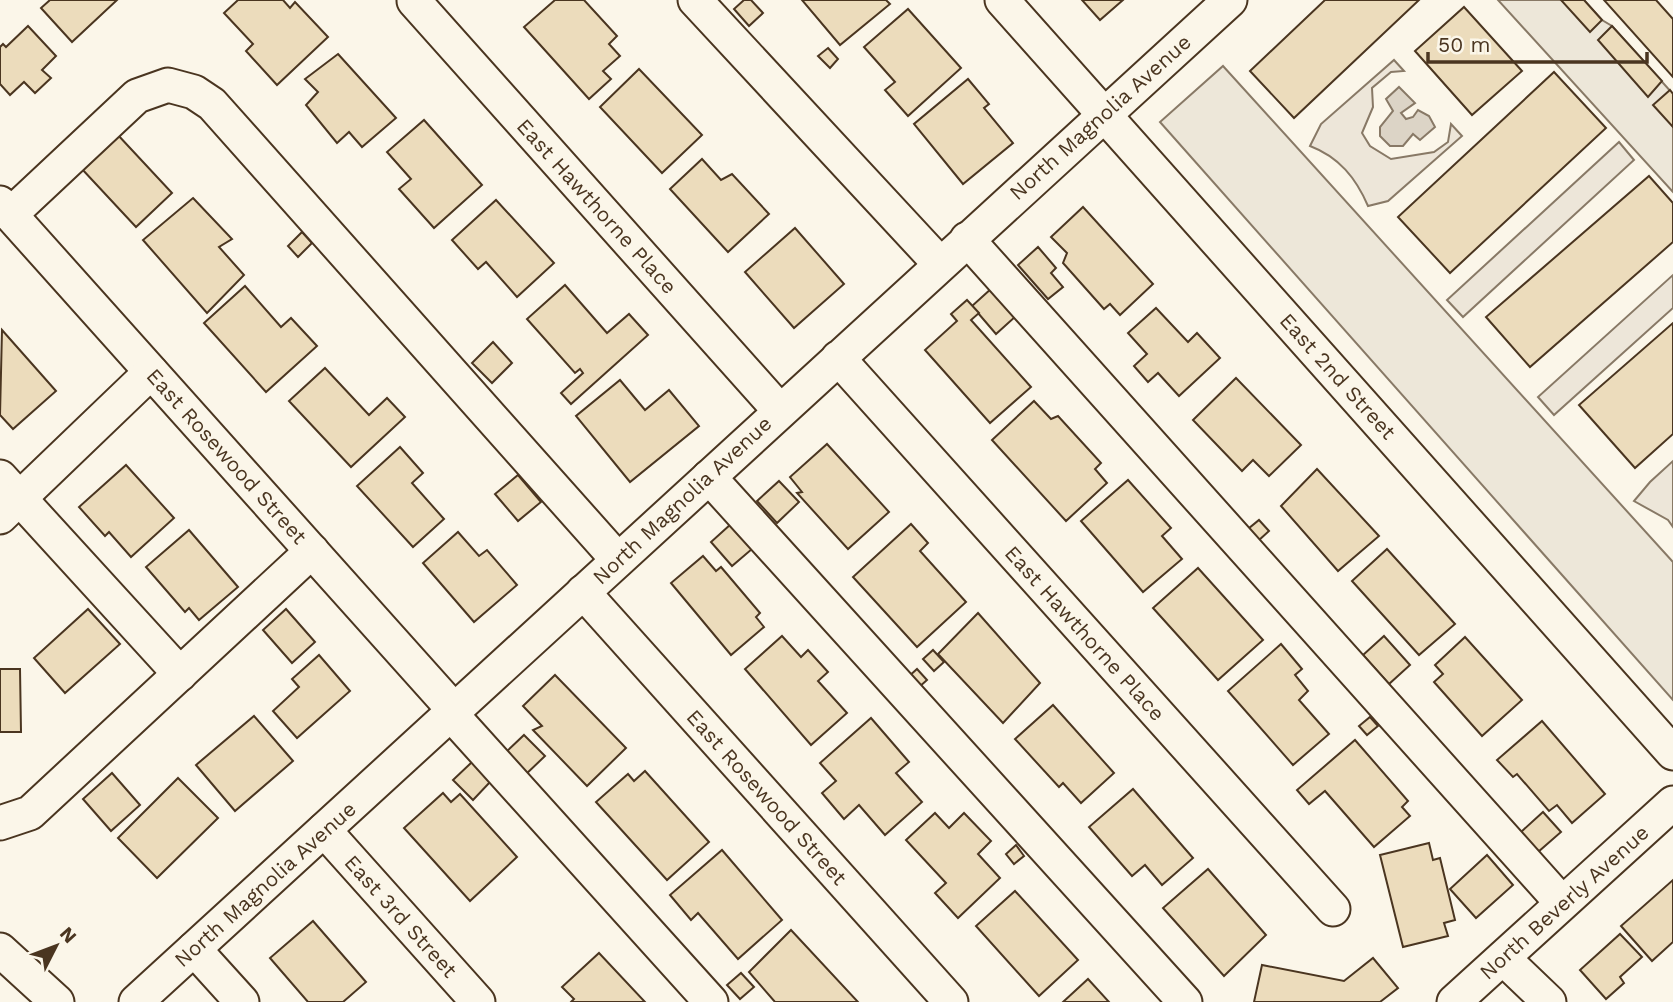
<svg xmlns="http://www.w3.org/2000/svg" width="1673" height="1002" font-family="'Work Sans',sans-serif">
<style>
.green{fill:#ede6d9;stroke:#887966;stroke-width:2}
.parking{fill:#ede7d9;stroke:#887966;stroke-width:2}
.water{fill:#dcd4c6;stroke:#887966;stroke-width:2}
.building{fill:#ecdcbc;stroke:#4a3520;stroke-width:2}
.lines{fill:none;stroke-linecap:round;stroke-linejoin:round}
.minor-casing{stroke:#4a3520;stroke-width:37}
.minor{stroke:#fbf6e9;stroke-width:33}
.labels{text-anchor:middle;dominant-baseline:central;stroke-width:5;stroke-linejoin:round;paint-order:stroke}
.street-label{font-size:21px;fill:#4a3520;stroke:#fbf6e9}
</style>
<rect width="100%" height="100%" fill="#fbf6e9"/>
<g class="green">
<path d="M1394 60 1404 71 1391 72 1372 88 1373 107 1362 133 1370 146 1391 159 1434 152 1448 142 1451 124 1462 136 1388 201 1368 206C1356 178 1339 157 1310 146L1321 124Z"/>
<path d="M1619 142 1634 160 1463 317 1447 300Z"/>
<path d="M1673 275V308L1554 415 1538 397Z"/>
<path d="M1673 461V527L1668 520 1634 501 1650 482Z"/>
</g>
<g class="parking">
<path d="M1498 0H1584L1602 20 1612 26 1673 94V192Z"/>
<path d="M1223 66 1673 562V700L1160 122Z"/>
</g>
<path class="water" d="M1399 87 1415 103 1401 113 1406 119 1413 117 1418 110 1429 116 1435 127 1420 140 1413 134 1403 146H1390L1380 136V127L1393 111 1386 99Z"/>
<g class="building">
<path d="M50 0H117L72 42 41 8Z"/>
<path d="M238 0H283L290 8 295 2 328 37 277 85 246 51 253 44 224 13Z"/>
<path d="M555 0H584L617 36 609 44 620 56 603 71 611 79 589 99 524 27Z"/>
<path d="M744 0H751L763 13 749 26 734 9Z"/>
<path d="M802 0H886L890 4 840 45Z"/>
<path d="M1082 0H1123L1100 20Z"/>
<path d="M1325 0H1419L1294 118 1250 71Z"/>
<path d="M1561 0H1584L1602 20 1590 32Z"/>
<path d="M1604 0H1656L1673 19V77Z"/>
<path d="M1464 7 1522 71 1472 115 1415 51Z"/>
<path d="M908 9 961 68 908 116 885 90 895 82 864 47Z"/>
<path d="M28 26 56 56 42 70 51 78 35 93 24 82 10 95 0 84V47L3 44 6 47Z"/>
<path d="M1612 26 1662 81 1648 97 1598 40Z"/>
<path d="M828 48 838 59 830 68 818 56Z"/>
<path d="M338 54 396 118 362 147 349 132 337 143 306 105 318 92 305 79Z"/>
<path d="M639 69 702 135 662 173 600 107Z"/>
<path d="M1554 72 1606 128 1450 273 1398 217Z"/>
<path d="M968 79 989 104 984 108 1013 143 963 184 914 124Z"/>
<path d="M1670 90 1673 94V127L1653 105Z"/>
<path d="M424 120 482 185 434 228 399 189 411 179 387 152Z"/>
<path d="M117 134 172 193 136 227 81 168Z"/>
<path d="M702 159 721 180 732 174 769 214 728 252 670 189Z"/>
<path d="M1649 176 1673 203V242L1530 367 1486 317Z"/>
<path d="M193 198 232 239 219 247 244 275 207 313 143 240Z"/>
<path d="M496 200 554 263 517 297 486 262 478 269 452 240Z"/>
<path d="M1083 207 1153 284 1120 315 1110 304 1104 309 1063 263 1067 253 1051 237Z"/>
<path d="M795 228 844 284 794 328 745 272Z"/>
<path d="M302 232 312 243 298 257 288 246Z"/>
<path d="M1038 247 1056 268 1051 273 1063 287 1048 299 1018 265Z"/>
<path d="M565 285 607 333 629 314 648 335 571 404 561 393 583 373 580 369 575 373 527 319Z"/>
<path d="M245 286 281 327 291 318 317 346 266 392 204 323Z"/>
<path d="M992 288 1016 316 996 334 972 306Z"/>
<path d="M967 300 979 313 971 320 1031 387 990 423 925 350 957 321 951 314Z"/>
<path d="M1156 308 1188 342 1197 333 1220 358 1179 396 1158 373 1148 382 1134 366 1147 354 1128 333Z"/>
<path d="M1673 323V434L1635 468 1579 405Z"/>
<path d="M2 330 56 391 13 429 0 415Z"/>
<path d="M493 342 512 363 492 383 472 363Z"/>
<path d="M325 368 369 415 387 398 405 417 351 467 289 401Z"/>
<path d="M1236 378 1301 445 1269 476 1253 460 1242 471 1193 420Z"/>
<path d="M620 380 645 410 669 390 699 426 630 482 576 416Z"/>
<path d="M1034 401 1051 419 1058 416 1101 463 1095 469 1107 483 1066 521 992 440Z"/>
<path d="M827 444 889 512 848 549 797 493 802 492 790 477Z"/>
<path d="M400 447 423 473 412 483 444 519 413 547 357 486Z"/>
<path d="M126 465 174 518 131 557 109 532 105 536 79 507Z"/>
<path d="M1317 469 1379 536 1338 571 1281 506Z"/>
<path d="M518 475 541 502 518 521 495 494Z"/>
<path d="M1128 480 1171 528 1162 536 1182 559 1143 592 1081 521Z"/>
<path d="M779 481 799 502 777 523 757 501Z"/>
<path d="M1259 520 1269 531 1258 541 1248 529Z"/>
<path d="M731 524 752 549 732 566 711 542Z"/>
<path d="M911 524 928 543 920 551 966 602 917 647 853 577Z"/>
<path d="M189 530 238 587 199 620 189 608 185 612 146 567Z"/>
<path d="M458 532 479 556 487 550 517 585 474 622 423 563Z"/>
<path d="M1387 549 1455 624 1419 655 1352 581Z"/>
<path d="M703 556 716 571 721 567 760 613 756 617 764 627 731 655 671 583Z"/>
<path d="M1198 568 1263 640 1218 680 1153 608Z"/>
<path d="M88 609 120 644 65 693 34 658Z"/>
<path d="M286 609 315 642 292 663 263 630Z"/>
<path d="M978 613 1040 683 1003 723 938 654Z"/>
<path d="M782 636 801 657 808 650 828 672 818 681 847 713 811 745 745 669Z"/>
<path d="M1384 636 1410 665 1389 684 1363 655Z"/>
<path d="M1465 637 1522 700 1482 736 1434 682 1443 674 1435 665Z"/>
<path d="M1281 644 1302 669 1295 675 1308 691 1299 700 1329 734 1293 765 1228 691Z"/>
<path d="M933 650 944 662 934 671 923 659Z"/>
<path d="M319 655 350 691 297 738 273 711 299 687 292 679Z"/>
<path d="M0 669H20L21 732H0Z"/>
<path d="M917 669 927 680 918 688 908 677Z"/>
<path d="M555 675 626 748 587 786 533 730 542 726 523 706Z"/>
<path d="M1053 705 1114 773 1081 803 1063 783 1059 787 1015 739Z"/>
<path d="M254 716 293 761 235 811 196 765Z"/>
<path d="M1370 717 1378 726 1367 735 1359 726Z"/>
<path d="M871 718 909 762 896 773 922 802 885 835 859 805 844 819 822 793 836 781 820 763Z"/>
<path d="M1542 721 1605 794 1572 823 1557 805 1549 811 1517 774 1513 777 1497 760Z"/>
<path d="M524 735 545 756 523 777 503 755Z"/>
<path d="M1355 740 1408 801 1402 807 1410 816 1374 847 1325 791 1309 804 1297 790Z"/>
<path d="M472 762 491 781 473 800 453 780Z"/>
<path d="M645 771 709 842 667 880 596 802 628 774 634 781Z"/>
<path d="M112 773 140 805 111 831 83 799Z"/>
<path d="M178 778 218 818 157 878 118 838Z"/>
<path d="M1133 789 1193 858 1162 885 1145 865 1132 876 1089 827Z"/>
<path d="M443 793 451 802 460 794 517 857 470 901 404 828Z"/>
<path d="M1543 812 1561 832 1538 852 1521 832Z"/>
<path d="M935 813 949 828 964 813 991 841 978 854 1000 878 958 918 935 893 946 883 906 840Z"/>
<path d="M1429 843 1433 860 1440 858 1455 920 1444 923 1448 936 1403 947 1380 855Z"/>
<path d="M1016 845 1024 856 1014 864 1006 854Z"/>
<path d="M722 850 782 920 738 959 698 913 691 920 670 895Z"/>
<path d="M1487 855 1513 885 1476 918 1450 889Z"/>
<path d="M1208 869 1266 935 1224 976 1163 908Z"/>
<path d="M1673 880V942L1652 961 1621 926Z"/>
<path d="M1015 891 1078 960 1039 996 976 926Z"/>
<path d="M313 921 366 982 343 1002H308L270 958Z"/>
<path d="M791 930 858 1002H775L749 972Z"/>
<path d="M1620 934 1642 957 1620 977 1624 983 1606 999 1580 970Z"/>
<path d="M599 953 645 1002H571L574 999 562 987Z"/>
<path d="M1373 958 1398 988 1380 1002H1254L1262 965 1344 981Z"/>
<path d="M741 973 754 987 740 999 727 985Z"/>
<path d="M1088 979 1109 1002H1063Z"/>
</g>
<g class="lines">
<defs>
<g id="minor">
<path d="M695 0 940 264"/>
<path d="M1002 0 1673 753"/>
<path d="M414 1 780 411"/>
<path d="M0 203 454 710"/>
<path d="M11 214 137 96 168 85 194 92 212 104 618 560"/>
<path d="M967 239 1562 903"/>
<path d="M838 358 1333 909"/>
<path d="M0 477 180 674"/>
<path d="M709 477 1185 1002"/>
<path d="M0 517 151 372"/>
<path d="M583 592 951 1002"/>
<path d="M451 714 711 1002"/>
<path d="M0 823 30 813 312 551"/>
<path d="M324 830 478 1002"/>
<path d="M194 949 242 1002"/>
<path d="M0 950 57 1002"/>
<path d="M1503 958 1549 1002"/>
<path d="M136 1002 1230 0"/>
<path d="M1454 1002 1673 803"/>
</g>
</defs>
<use href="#minor" class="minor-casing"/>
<use href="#minor" class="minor"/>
</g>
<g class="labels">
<g class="street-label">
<text transform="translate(1100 117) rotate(-42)">North Magnolia Avenue</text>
<text transform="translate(597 206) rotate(48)">East Hawthorne Place</text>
<text transform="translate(1338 376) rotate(48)">East 2nd Street</text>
<text transform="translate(227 456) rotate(48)">East Rosewood Street</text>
<text transform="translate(682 500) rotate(-43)">North Magnolia Avenue</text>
<text transform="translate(1085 633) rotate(48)">East Hawthorne Place</text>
<text transform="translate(767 797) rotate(48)">East Rosewood Street</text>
<text transform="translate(265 884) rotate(-42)">North Magnolia Avenue</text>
<text transform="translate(1564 902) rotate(-42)">North Beverly Avenue</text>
<text transform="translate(401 916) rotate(48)">East 3rd Street</text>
</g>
</g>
<g transform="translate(56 946) rotate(48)" stroke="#fbf6e9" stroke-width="5" paint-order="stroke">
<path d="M0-5L12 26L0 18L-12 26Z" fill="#4a3520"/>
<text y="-10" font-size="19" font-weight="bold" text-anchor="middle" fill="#4a3520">N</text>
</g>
<path d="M1428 52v10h219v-10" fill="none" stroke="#4a3520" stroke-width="3.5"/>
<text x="1438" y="52" font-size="21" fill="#4a3520" stroke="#fbf6e9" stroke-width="5" paint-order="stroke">50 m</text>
</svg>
